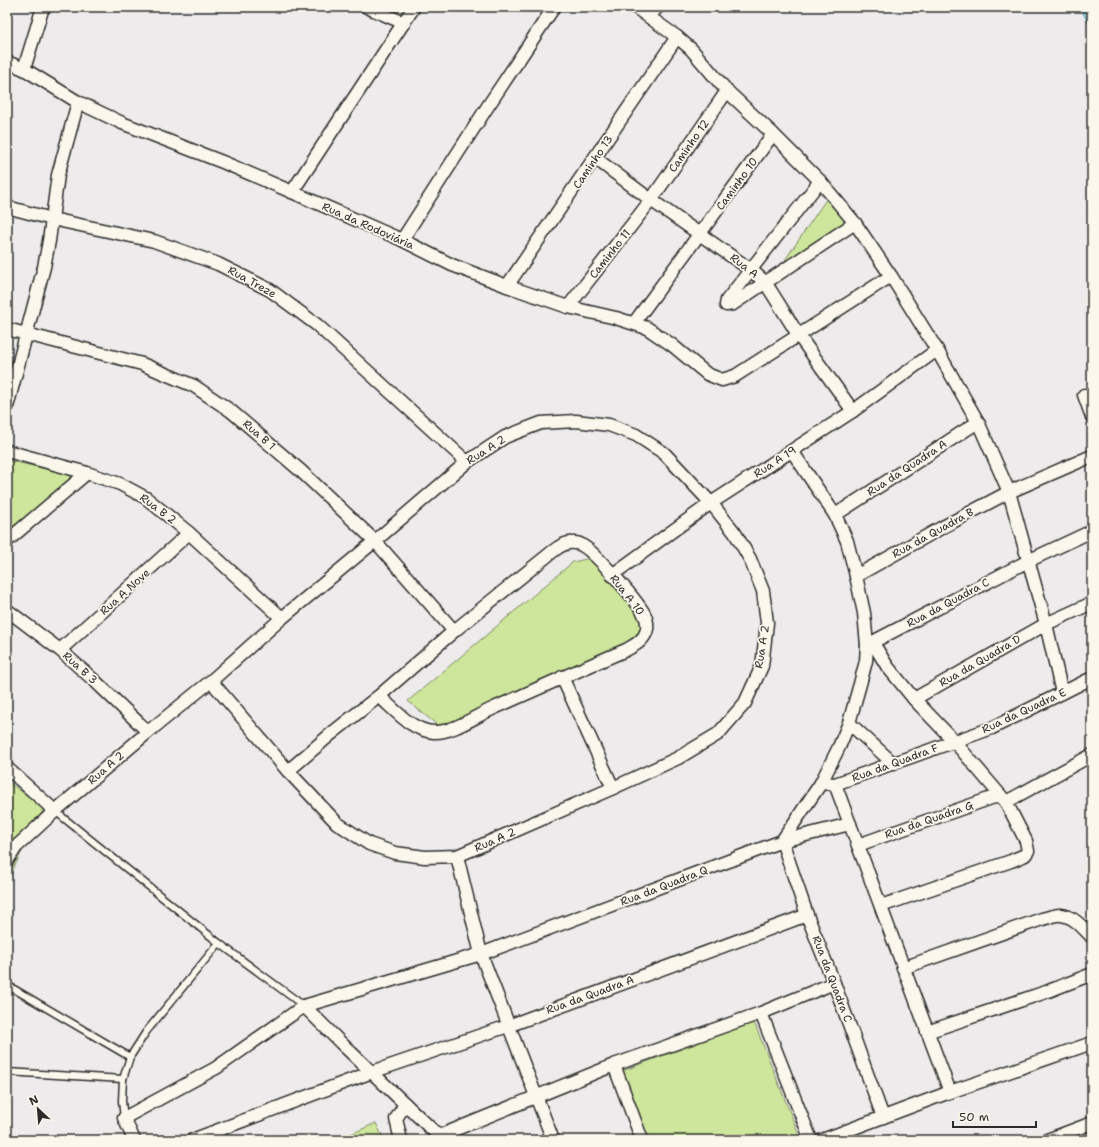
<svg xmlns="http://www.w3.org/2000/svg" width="1099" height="1147" font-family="'Shantell Sans',sans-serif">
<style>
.green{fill:#cee69b;stroke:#7c8863}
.water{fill:#84d6db;stroke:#609295}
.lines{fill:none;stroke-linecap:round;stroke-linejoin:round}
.lane-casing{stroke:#2b2b2b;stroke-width:9}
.street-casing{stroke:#2b2b2b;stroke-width:15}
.lane{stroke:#fbf7ec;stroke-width:6}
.street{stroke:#fbf7ec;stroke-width:12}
.labels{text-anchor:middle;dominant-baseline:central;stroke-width:3.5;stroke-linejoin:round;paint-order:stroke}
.street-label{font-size:11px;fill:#2b2b2b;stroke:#fbf7ec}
</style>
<rect width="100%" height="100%" fill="#eeebec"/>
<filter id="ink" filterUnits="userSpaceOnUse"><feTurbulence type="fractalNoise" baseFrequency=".025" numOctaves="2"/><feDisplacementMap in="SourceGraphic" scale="8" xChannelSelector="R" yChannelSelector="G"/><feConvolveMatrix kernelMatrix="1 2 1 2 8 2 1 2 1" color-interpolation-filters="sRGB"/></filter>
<g filter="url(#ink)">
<g class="green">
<path d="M827 198 849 222 777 272Z"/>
<path d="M7 460 80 477 7 538Z"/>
<path d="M586 559 594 561 645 621 641 641 442 729 408 701 573 562Z"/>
<path d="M7 781 44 808 7 881Z"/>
<path d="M754 1022 801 1140H648L622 1071Z"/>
<path d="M376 1123 384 1140H337Z"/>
</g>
<path class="water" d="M1080 7H1092V30Z"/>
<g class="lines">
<defs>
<g id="lane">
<path d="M55 811 219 943 304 1006"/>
<path d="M7 985 130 1057"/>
<path d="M7 1072 123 1079"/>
<path d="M124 1118 122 1101 123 1079 130 1057 146 1032 219 943"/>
</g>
<g id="street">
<path d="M367 7 404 23"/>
<path d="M635 7 677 37 691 49 727 91 773 134 820 181 855 223 891 276 937 350 978 422 1009 492 1046 624 1062 693"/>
<path d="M648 16 658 7"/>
<path d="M7 62 24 69 78 102 122 123 225 163 292 192 402 240 452 265 507 286 568 307 616 318 647 328 672 345 707 374 722 380 735 376 891 276"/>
<path d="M24 69 43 7"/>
<path d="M595 158 651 200 751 270 765 282 799 336 840 393 853 411"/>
<path d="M820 181 727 300 726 305 733 304 855 223"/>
<path d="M292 192 414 7"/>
<path d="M7 207 52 219 154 241 218 264 270 290 317 325 467 462"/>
<path d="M402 240 488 106 554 7"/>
<path d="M507 286 677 37"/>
<path d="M568 307 651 200 727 91"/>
<path d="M634 323 773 134"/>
<path d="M7 329 142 364 194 386 231 411 302 472 375 541 454 631"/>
<path d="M1084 395 1092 417"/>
<path d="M7 407 44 267 49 241 58 175 78 102"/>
<path d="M7 451 87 473 120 484 146 498 189 533 282 618"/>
<path d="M792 451 835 515 847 541 856 576 864 613 867 645 866 661 860 684 849 723 839 747 821 783 782 841 807 915 834 983 883 1117"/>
<path d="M835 515 978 422"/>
<path d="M7 541 87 473"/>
<path d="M612 575 711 503 853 411 937 350"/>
<path d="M856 576 941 528 1009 492 1092 456"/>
<path d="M7 610 60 650 96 682 148 732"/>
<path d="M873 643 887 666 914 699 954 741 1006 802 1026 841 1028 851 1025 855 1011 861 881 906"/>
<path d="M867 645 1028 561 1092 531"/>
<path d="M60 650 189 533"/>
<path d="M562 677 613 788"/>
<path d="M914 699 1046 624 1092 603"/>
<path d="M849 723 894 764"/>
<path d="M7 768 55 811"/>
<path d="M288 771 331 734 379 696 454 631 552 552C558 547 566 541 574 543 577 543 581 544 583 546 596 553 635 599 643 612 646 617 648 623 647 629 645 640 635 645 626 650 581 669 537 689 492 709 476 716 452 733 434 732 412 731 395 710 379 696"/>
<path d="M821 783 835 784 950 1092"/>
<path d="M835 784 992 728 1092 678"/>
<path d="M1006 802 1092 755"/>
<path d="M858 845 1000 795"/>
<path d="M457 856 481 954 553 1140"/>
<path d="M7 861 16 847 55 811 148 732 211 681 282 618 375 541 467 462 505 437 541 423 576 421 609 425 636 435 664 453 711 503 735 533 750 559 763 591 767 623 762 666 745 703 718 734 678 758 613 788 457 856 425 857 395 853 369 844 337 823 288 771 211 681"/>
<path d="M903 968 1042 919C1048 918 1055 914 1061 915 1074 916 1084 929 1092 937"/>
<path d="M304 1006 481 954 782 841 850 824"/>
<path d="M761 1013 811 1140"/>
<path d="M927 1032 1046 992 1092 974"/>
<path d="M614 1065 642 1140"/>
<path d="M439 1136 614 1065 761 1013 834 983"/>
<path d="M134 1140 124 1118 216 1068 304 1006 341 1043 443 1140"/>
<path d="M192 1140 372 1072 508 1026 807 915"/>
<path d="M401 1140 396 1119 405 1104"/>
<path d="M822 1140 950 1092 1092 1043"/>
<path d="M1047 1140 1092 1123"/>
</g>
</defs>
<use href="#lane" class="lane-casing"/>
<use href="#street" class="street-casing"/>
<use href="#lane" class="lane"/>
<use href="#street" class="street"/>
</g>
</g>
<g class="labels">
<g class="street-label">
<text transform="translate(689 146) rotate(-55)">Caminho 12</text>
<text transform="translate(593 162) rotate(-56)">Caminho 13</text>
<text transform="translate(737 184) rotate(-54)">Caminho 10</text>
<text transform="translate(368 226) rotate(24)">Rua da Rodoviária</text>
<text transform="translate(610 254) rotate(-52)">Caminho 11</text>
<text transform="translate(744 266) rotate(38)">Rua A</text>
<text transform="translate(252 282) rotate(29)">Rua Treze</text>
<text transform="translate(259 435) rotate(41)">Rua B 1</text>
<text transform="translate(486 450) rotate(-33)">Rua A 2</text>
<text transform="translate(775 462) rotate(-33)">Rua A 19</text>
<text transform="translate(907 468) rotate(-33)">Rua da Quadra A</text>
<text transform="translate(158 509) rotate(37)">Rua B 2</text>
<text transform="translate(933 533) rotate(-29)">Rua da Quadra B</text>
<text transform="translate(125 592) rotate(-42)">Rua A Nove</text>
<text transform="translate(627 595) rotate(52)">Rua A 10</text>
<text transform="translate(948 603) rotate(-28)">Rua da Quadra C</text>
<text transform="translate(762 647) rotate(-81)">Rua A 2</text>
<text transform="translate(980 661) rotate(-30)">Rua da Quadra D</text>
<text transform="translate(80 668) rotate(42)">Rua B 3</text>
<text transform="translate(1024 711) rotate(-25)">Rua da Quadra E</text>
<text transform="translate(895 763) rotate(-20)">Rua da Quadra F</text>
<text transform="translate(106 768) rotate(-41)">Rua A 2</text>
<text transform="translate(929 820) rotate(-19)">Rua da Quadra G</text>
<text transform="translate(495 840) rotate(-24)">Rua A 2</text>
<text transform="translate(664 886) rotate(-21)">Rua da Quadra Q</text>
<text transform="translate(832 979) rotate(69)">Rua da Quadra C</text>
<text transform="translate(590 995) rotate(-20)">Rua da Quadra A</text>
</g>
</g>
<rect width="1099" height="1147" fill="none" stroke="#fbf7ec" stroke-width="24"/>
<rect x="12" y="12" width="1075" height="1123" fill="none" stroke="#2b2b2b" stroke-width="1.5" filter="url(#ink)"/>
<g transform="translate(38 1109) rotate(334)" stroke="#fbf7ec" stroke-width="3" paint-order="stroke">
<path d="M0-3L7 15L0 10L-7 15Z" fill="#2b2b2b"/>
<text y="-6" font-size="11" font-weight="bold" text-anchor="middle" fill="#2b2b2b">N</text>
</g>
<path d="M953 1121v6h83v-6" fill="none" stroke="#2b2b2b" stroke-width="2"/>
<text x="959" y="1121" font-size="12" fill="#2b2b2b" stroke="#fbf7ec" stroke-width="3" paint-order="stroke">50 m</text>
</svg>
